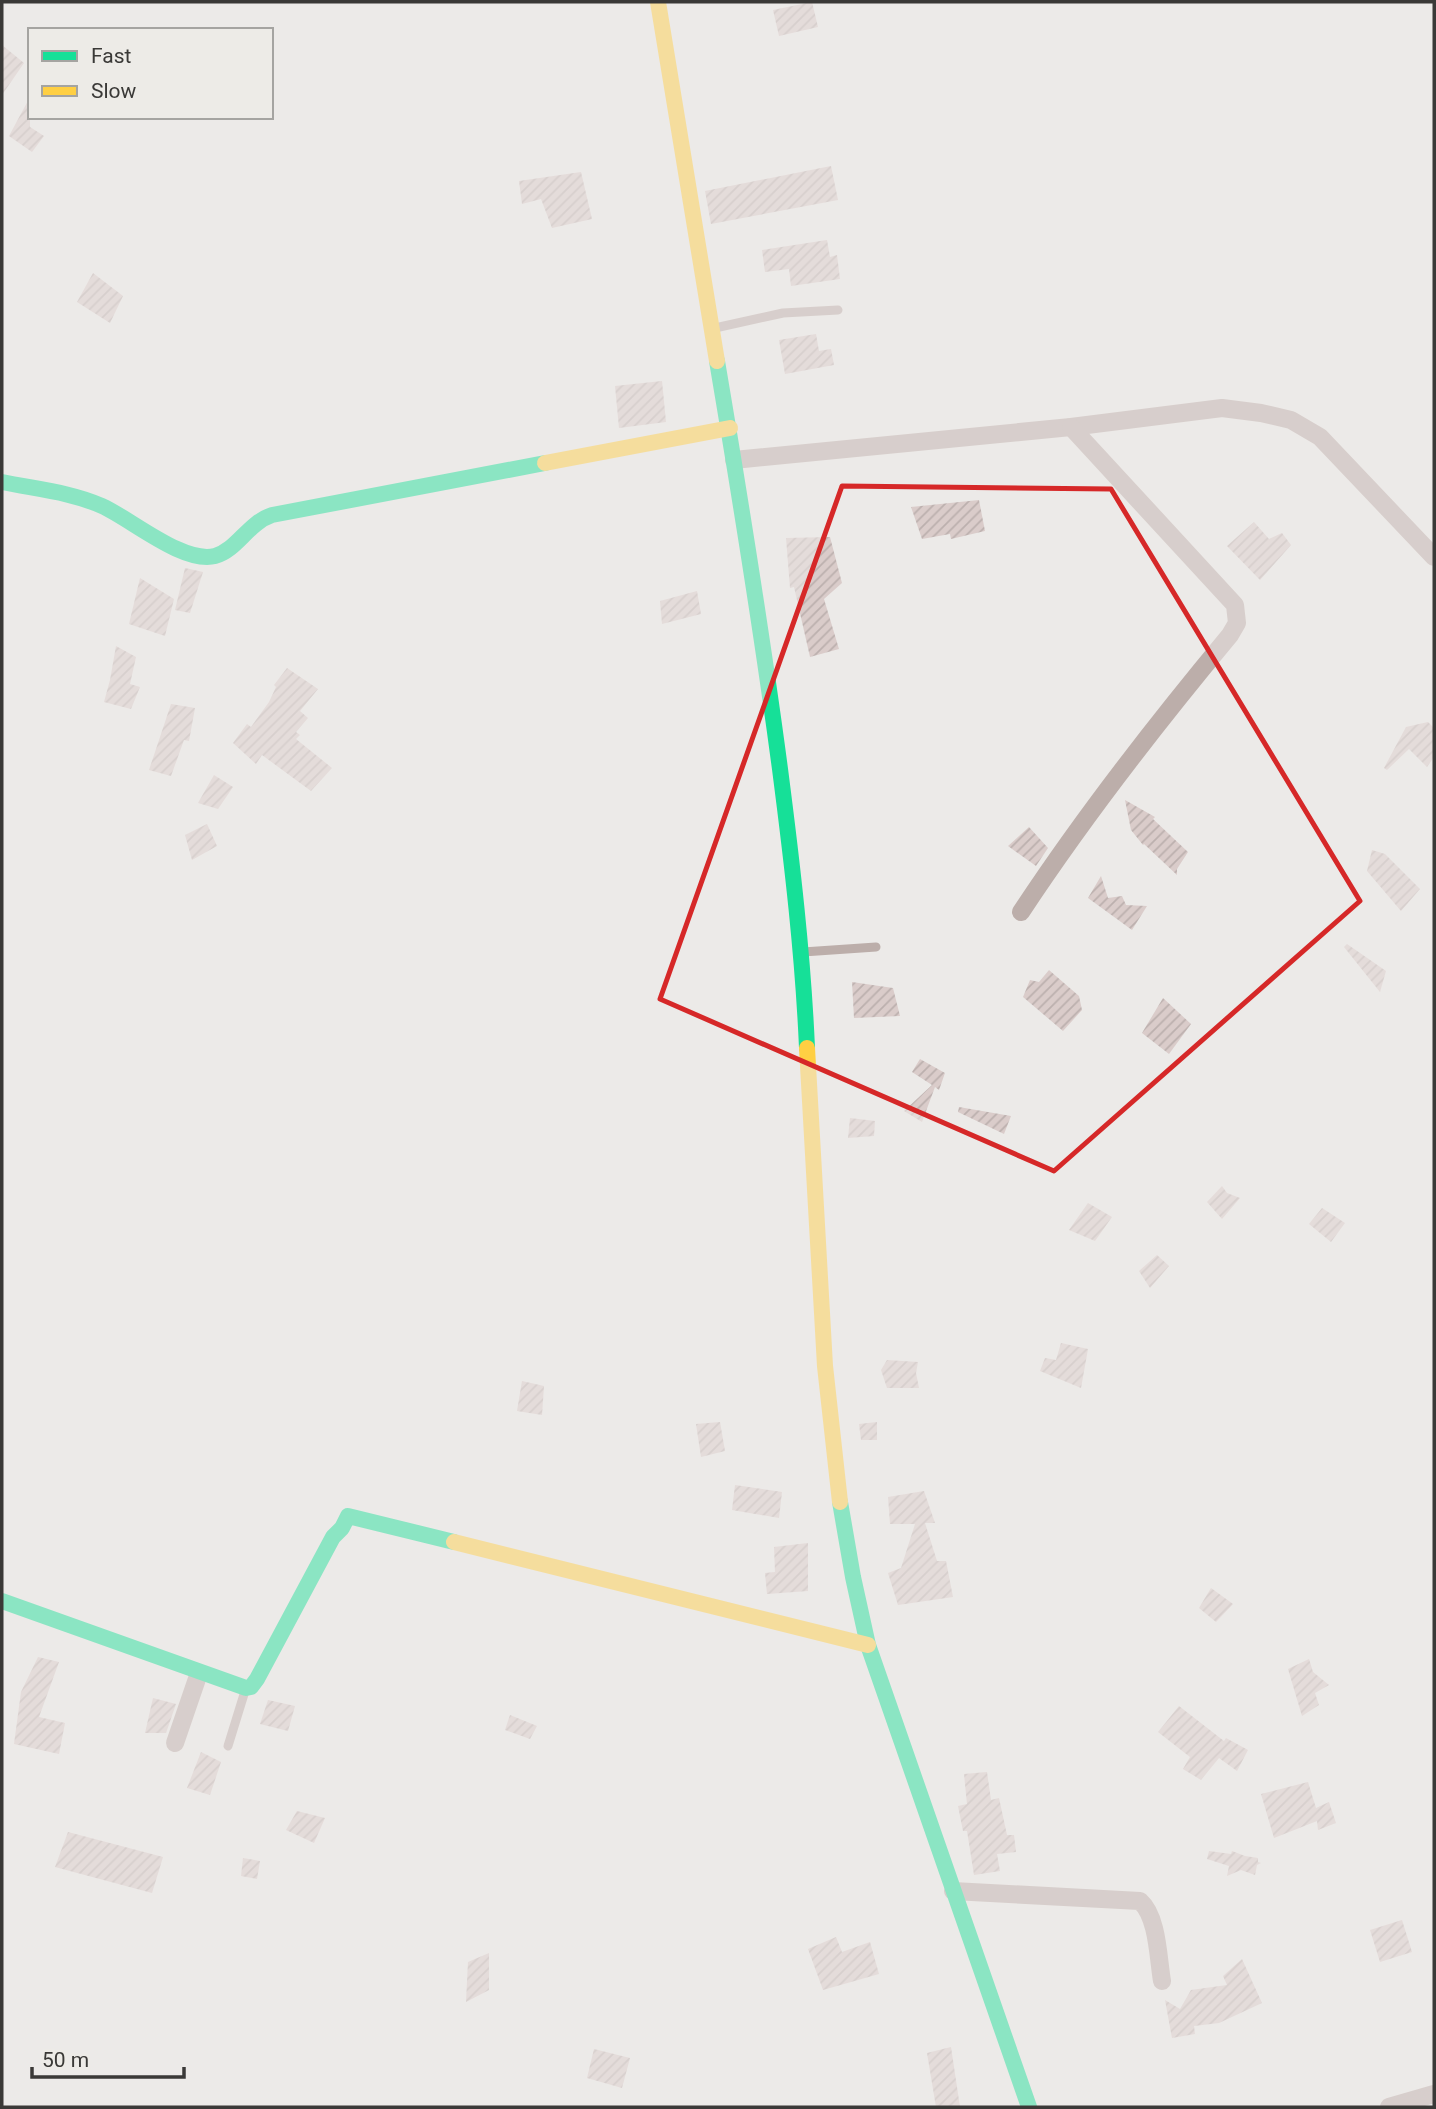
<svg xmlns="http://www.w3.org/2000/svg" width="1436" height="2109" font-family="Roboto,sans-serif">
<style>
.building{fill:url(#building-hatch)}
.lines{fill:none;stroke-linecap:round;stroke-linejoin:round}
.lane{stroke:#bcaeaa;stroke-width:9}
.street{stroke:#bcaeaa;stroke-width:18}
.fast{stroke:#16e098;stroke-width:16}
.slow{stroke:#ffcf43;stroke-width:16}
.marked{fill:none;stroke:#d62828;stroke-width:5;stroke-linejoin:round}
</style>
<defs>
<pattern id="building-hatch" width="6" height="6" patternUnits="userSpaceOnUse" patternTransform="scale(1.75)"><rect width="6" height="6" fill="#daccca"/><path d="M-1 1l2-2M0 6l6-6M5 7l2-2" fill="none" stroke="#bcb0ae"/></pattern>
</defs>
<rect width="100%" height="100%" fill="#eceae8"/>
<g class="building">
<path d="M812 2 818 27 779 36 773 10Z"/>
<path d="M2 45 24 63 2 95Z"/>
<path d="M30 97V127L44 136 32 152 9 136Z"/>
<path d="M831 166 838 200 711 224 705 191Z"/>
<path d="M581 172 592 219 552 228 541 199 522 204 519 181Z"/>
<path d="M827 240 830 257 837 255 840 279 791 286 789 269 765 272 762 250Z"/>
<path d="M93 273 123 296 110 323 77 302Z"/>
<path d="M816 334 819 351 831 349 834 365 785 374 779 340Z"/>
<path d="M662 381 666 422 619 428 615 386Z"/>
<path d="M979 500 985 531 951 539 950 534 922 539 911 507Z"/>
<path d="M1254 522 1269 539 1282 533 1291 545 1260 580 1227 546Z"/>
<path d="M830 537 842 583 824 599 839 649 810 657 794 587 790 588 786 538Z"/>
<path d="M185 568 203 572 190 613 175 610Z"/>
<path d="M140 578 174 599 165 636 129 624Z"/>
<path d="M697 591 701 614 662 624 660 601Z"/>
<path d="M116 646 136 657 130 684 140 687 131 709 104 702 110 680Z"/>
<path d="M287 668 318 689 300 711 308 718 296 732 300 735 296 739 332 768 311 791 262 755 256 764 233 743 247 724 251 727 269 702 276 687 274 685Z"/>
<path d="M171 704 195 708 189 741 184 740 171 776 149 770Z"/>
<path d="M1428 722 1434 728V757L1427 767 1409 749 1387 770 1384 768 1406 727Z"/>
<path d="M214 775 233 787 218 809 198 803Z"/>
<path d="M1125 800 1155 817 1153 819 1188 852 1177 869V875L1144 844 1143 845 1131 830Z"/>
<path d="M207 824 217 846 192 860 185 835Z"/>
<path d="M1029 827 1048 848 1036 866 1008 846Z"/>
<path d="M1372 850 1385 854 1420 889 1401 911 1367 871Z"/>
<path d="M1101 876 1108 898 1122 896 1126 905 1147 906 1132 930 1088 898Z"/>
<path d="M1347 944 1386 971 1380 992 1344 947Z"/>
<path d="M1049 970 1079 996 1082 1010 1063 1031 1023 997 1030 980 1039 982Z"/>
<path d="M852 982 893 988 900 1016 854 1018Z"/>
<path d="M1163 998 1191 1024 1169 1054 1142 1033Z"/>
<path d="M920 1059 945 1073 939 1090 935 1087 922 1122 904 1111 932 1085 912 1072Z"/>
<path d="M959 1107 1011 1116 1004 1134 958 1112Z"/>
<path d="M850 1118 875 1121 874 1136 848 1138Z"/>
<path d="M1222 1186 1227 1193 1240 1198 1222 1219 1207 1202Z"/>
<path d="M1088 1203 1112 1217 1095 1241 1069 1230Z"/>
<path d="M1322 1208 1345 1223 1331 1242 1309 1224Z"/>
<path d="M1157 1255 1169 1266 1150 1288 1139 1271Z"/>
<path d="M1061 1343 1088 1349 1081 1388 1040 1371 1045 1358 1056 1360Z"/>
<path d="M887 1360 918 1362 916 1373 919 1388H887L881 1370Z"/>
<path d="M522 1381 544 1386 542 1415 517 1411Z"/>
<path d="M720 1422 725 1451 701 1457 696 1424Z"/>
<path d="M877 1422V1440H861L859 1424Z"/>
<path d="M735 1485 782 1492 779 1518 732 1510Z"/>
<path d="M924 1491 935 1523H925L937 1561H946L953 1597 898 1605 888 1573 901 1568 915 1524H890L888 1497Z"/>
<path d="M808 1543V1591L767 1594 765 1573 775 1572 774 1547Z"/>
<path d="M1211 1588 1233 1604 1216 1622 1199 1608Z"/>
<path d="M38 1657 59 1662 39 1717 65 1723 59 1754 14 1744 21 1692Z"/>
<path d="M1309 1659 1313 1672 1329 1685 1315 1693 1319 1705 1302 1716 1288 1669Z"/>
<path d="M153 1698 176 1704 166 1733H145Z"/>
<path d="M268 1700 295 1706 288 1731 260 1724Z"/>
<path d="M1179 1706 1224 1741 1226 1738 1248 1750 1237 1771 1219 1758 1201 1780 1183 1769 1190 1757 1158 1732Z"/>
<path d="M510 1715 537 1726 530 1739 505 1730Z"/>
<path d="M201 1752 221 1762 210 1795 187 1788Z"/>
<path d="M987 1772 991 1800 999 1798 1007 1835H1014L1016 1852 997 1854 1000 1871 974 1875 967 1831H963L958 1806 967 1804 964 1774Z"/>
<path d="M1308 1782 1316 1808 1329 1802 1336 1823 1318 1830 1317 1821 1274 1838 1261 1794Z"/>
<path d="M297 1811 325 1818 314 1843 286 1830Z"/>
<path d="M68 1832 163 1857 152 1893 55 1867Z"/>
<path d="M1209 1851 1231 1854 1232 1851 1245 1856 1258 1858V1862L1261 1863 1257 1865 1255 1875 1241 1870 1227 1876 1229 1866 1207 1859Z"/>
<path d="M243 1858 260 1861 257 1879 241 1876Z"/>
<path d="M1402 1920 1412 1952 1380 1962 1370 1930Z"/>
<path d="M836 1937 842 1952 870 1942 879 1974 823 1990 808 1949Z"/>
<path d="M489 1953V1990L466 2002 468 1962Z"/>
<path d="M1242 1959 1262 2003 1219 2023 1194 2026 1195 2034 1172 2038 1165 2000 1180 2009 1191 1990 1227 1985 1223 1976Z"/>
<path d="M951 2047 960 2107H936L927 2053Z"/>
<path d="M594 2049 630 2058 622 2088 587 2078Z"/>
</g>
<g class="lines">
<g class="lane">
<path d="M715 328 783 313 838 310"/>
<path d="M803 952 876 947"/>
<path d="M228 1746 245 1691"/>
</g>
<g class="street">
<path d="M734 460 1071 427 1222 408 1261 413 1291 420 1320 437 1434 557"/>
<path d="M1021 912C1085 815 1156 724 1230 635L1237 623 1235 605 1071 427"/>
<path d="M175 1743 199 1673"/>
<path d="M953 1891 1140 1901C1158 1917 1158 1958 1162 1981"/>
<path d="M1389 2107 1434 2094"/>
</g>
<g class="fast">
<path d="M717 361C740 497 762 633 780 769 792 862 803 955 807 1048"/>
<path d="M2 482C35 489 71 492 102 506 131 519 183 564 215 556 237 550 248 523 272 515L545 463"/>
<path d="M840 1502 853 1577 868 1645 1029 2107"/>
<path d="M2 1601 246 1688 251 1687 257 1679 333 1537 342 1528 348 1516 454 1542"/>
</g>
<g class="slow">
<path d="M658 2 717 361"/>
<path d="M545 463 730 428"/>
<path d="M807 1048 825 1366 840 1502"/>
<path d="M454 1542 868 1645"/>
</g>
</g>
<path d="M0 0H1436V2109H0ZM842 486 1111 489 1360 901 1054 1171 660 999Z" fill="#eceae8" fill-opacity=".55" fill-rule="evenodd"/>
<path class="marked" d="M842 486 1111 489 1360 901 1054 1171 660 999Z"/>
<rect width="1436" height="2109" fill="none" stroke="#3a3937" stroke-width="7"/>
<rect x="28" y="28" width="245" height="91" fill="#edebe7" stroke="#a5a4a1" stroke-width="2"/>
<rect x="42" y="51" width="35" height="10" fill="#16e098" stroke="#a5a4a1" stroke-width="2"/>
<text x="91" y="63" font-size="21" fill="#3a3937">Fast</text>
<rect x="42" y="86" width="35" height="10" fill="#ffcf43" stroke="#a5a4a1" stroke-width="2"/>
<text x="91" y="98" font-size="21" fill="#3a3937">Slow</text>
<path d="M32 2067v10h152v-10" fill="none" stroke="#3a3937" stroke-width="3.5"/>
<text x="42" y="2067" font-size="21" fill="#3a3937" stroke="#edebe7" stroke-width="5" paint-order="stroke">50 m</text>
</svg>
